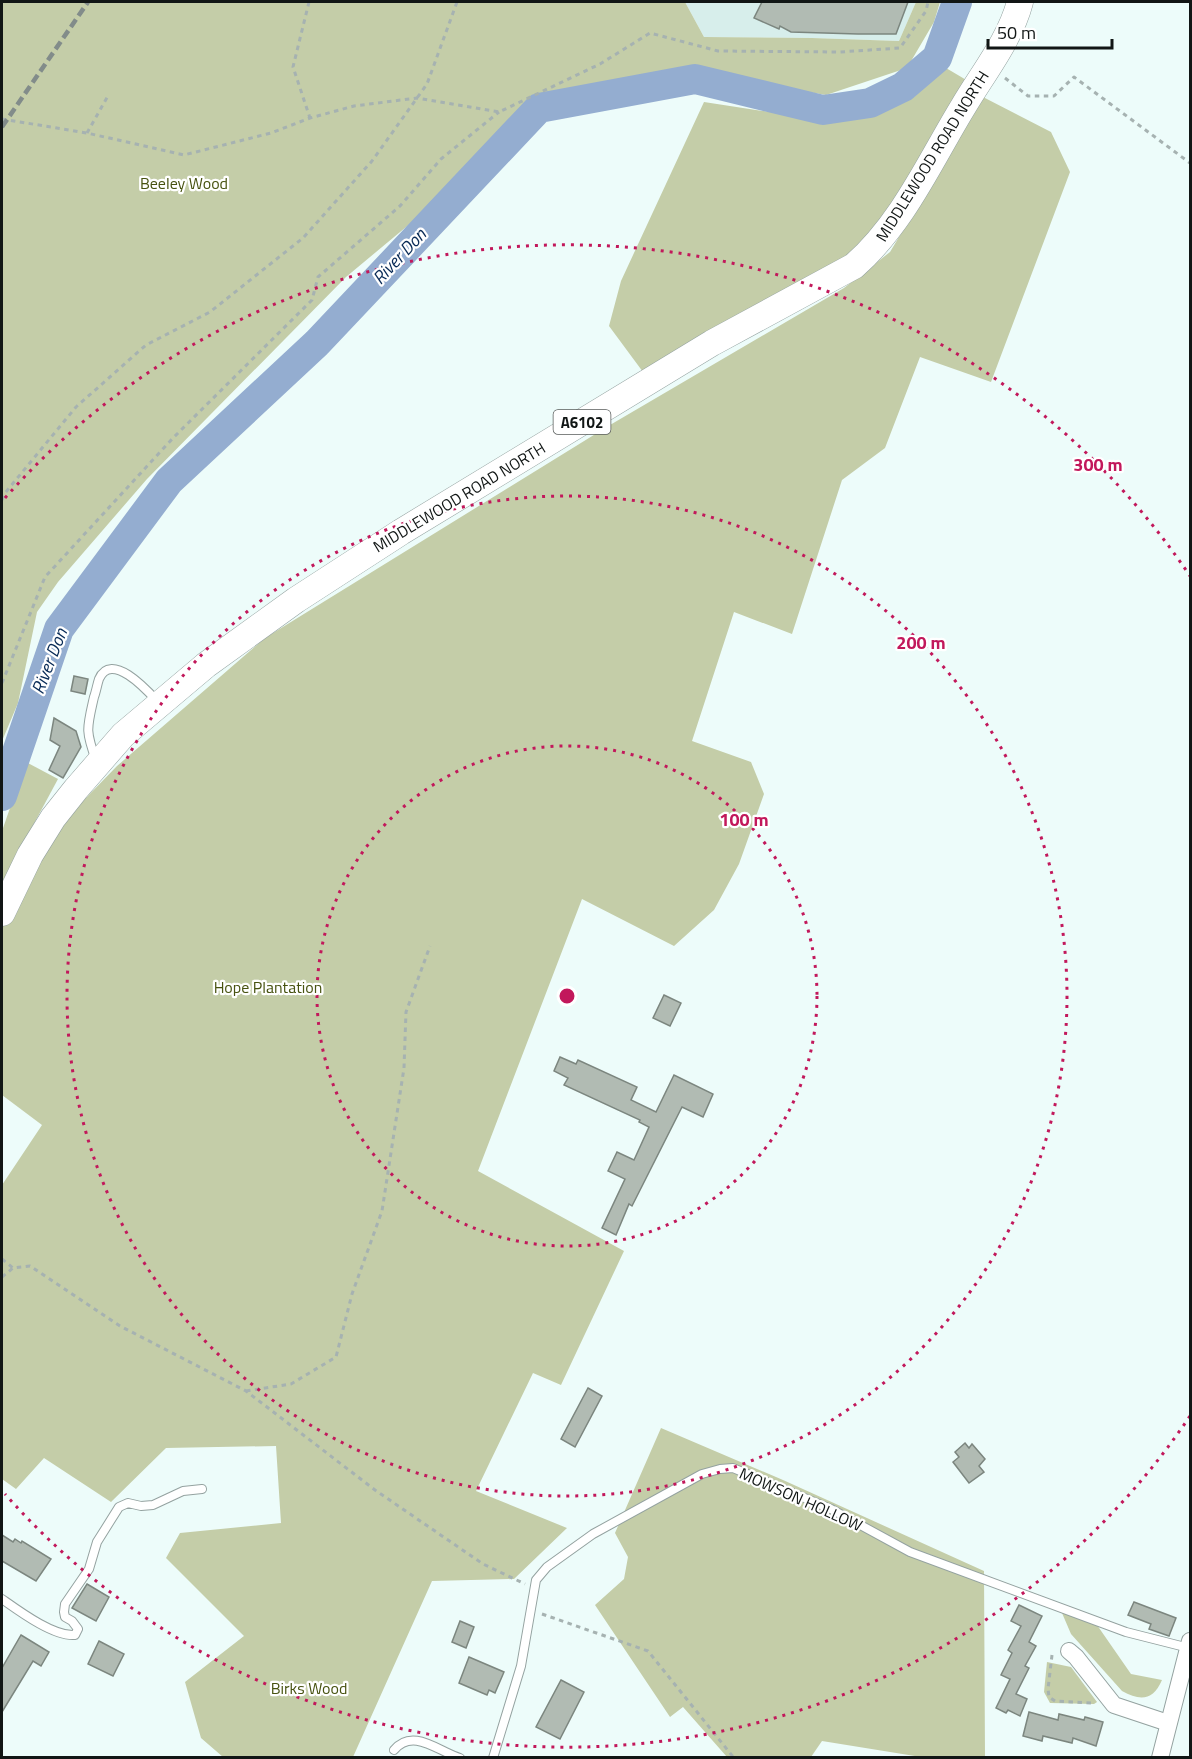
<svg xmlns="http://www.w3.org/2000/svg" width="1192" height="1759" font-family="'Titillium Web',sans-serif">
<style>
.built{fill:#d7eeeb}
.green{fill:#c4cda8}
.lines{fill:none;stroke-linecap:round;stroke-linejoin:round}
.river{stroke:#94add0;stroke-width:30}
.building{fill:#b1bbb3;stroke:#7c867f;stroke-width:1.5}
.lane-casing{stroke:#94a2a0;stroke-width:10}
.street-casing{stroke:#94a2a0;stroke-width:18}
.primary-casing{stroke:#94a2a0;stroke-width:27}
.path{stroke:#a6b2b1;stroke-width:3;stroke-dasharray:4.5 4.5;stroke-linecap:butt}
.lane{stroke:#fff;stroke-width:8}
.street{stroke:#fff;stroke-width:16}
.primary{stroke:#fff;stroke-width:26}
.rail{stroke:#828c8a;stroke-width:4.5;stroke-dasharray:9 4.5;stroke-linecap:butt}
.ring{fill:none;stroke:#c2185b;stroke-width:3;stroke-dasharray:3 6}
.labels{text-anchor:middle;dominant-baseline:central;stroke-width:4.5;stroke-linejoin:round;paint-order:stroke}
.shield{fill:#fff;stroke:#585c5b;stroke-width:1.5}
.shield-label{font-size:15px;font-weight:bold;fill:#111615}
.street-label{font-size:16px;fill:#111615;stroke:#fff}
.park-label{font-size:16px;fill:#475210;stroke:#fff}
.water-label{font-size:18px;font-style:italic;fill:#082a56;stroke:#fff}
.centre{fill:#c2185b;stroke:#fff;stroke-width:3}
.ring-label{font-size:18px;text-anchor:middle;font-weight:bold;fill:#c2185b;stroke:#fff;stroke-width:4.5;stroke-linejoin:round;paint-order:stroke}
</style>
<rect width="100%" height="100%" fill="#edfcfa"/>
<path class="built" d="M685 2H916L899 41 812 38 704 37Z"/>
<g class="green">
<path d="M2 2H685L704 37 812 38 899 41 916 2H940L934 22 907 68 826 95 739 80 594 88 501 148 346 277 147 479 58 582 37 612 18 703 2 741Z"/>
<path d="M946 68 968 81 873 234 849 256 643 372 609 326 621 281 704 102 835 122 868 115 915 96Z"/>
<path d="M983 97 1051 132 1070 172 991 382 920 357 885 448 842 480 792 634 734 612 692 741 751 762 764 794 739 864 714 910 674 946 582 899 478 1171 624 1251 561 1385 533 1373 476 1491 567 1528 514 1579 432 1581 353 1757H223L201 1738 185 1682 244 1636 166 1558 180 1533 281 1523 276 1446 166 1448 111 1502 44 1458 16 1489 2 1479V1185L42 1125 2 1095V928L49 836 117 766 265 638 610 425 844 288 890 252Z"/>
<path d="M26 762 58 779 2 883V831Z"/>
<path d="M661 1428 783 1480 984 1571 985 1757H921L822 1741 811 1757H727L683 1707 670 1717 595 1605 624 1579 628 1557 615 1533Z"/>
<path d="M1075 1608 1097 1625 1131 1674 1162 1680C1153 1701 1140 1701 1122 1691L1071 1634 1062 1613Z"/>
<path d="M1047 1662 1071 1667 1097 1702 1094 1704 1050 1703 1044 1692Z"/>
</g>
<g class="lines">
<path class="river" d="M2 796 59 629 169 481 317 343 539 108 695 79 823 110 870 103 903 87 937 58 957 2"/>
</g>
<g class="building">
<path d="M762 2H908L896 34H858L791 32 780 26 779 29 754 18Z"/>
<path d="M74 676 88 679 85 694 71 691Z"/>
<path d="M54 718 76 731 81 747 63 778 49 770 60 746 50 740Z"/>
<path d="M664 995 681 1003 670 1026 653 1018Z"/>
<path d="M560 1057 576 1064 578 1060 637 1087 631 1100 656 1112 674 1075 713 1094 703 1117 682 1107 632 1206 629 1204 616 1235 602 1228 625 1179 608 1171 617 1152 634 1160 649 1127 639 1122 640 1120 564 1085 568 1078 554 1071Z"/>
<path d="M588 1388 602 1396 575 1447 561 1439Z"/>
<path d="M965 1443 969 1448 972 1444 985 1459 979 1466 984 1472 969 1483 953 1462 959 1457 955 1452Z"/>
<path d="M2 1535 13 1542 15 1539 21 1543 22 1541 51 1559 36 1581 2 1561Z"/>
<path d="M87 1584 109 1597 96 1621 72 1608Z"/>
<path d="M1134 1602 1176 1618 1169 1636 1149 1629 1151 1624 1128 1615Z"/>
<path d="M1019 1605 1042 1616 1029 1642 1036 1646 1025 1666 1029 1668 1016 1694 1027 1699 1020 1716 1008 1710 1006 1713 996 1708 1010 1679 1001 1675 1012 1653 1008 1650 1021 1626 1011 1621Z"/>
<path d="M460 1621 474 1627 466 1648 452 1642Z"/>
<path d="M21 1635 49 1652 41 1666 33 1661 2 1712V1668Z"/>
<path d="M99 1641 124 1654 113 1676 88 1664Z"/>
<path d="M469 1657 504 1672 495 1693 489 1690 487 1695 459 1683Z"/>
<path d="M561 1680 584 1692 560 1739 536 1727Z"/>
<path d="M1029 1712 1058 1720 1059 1714 1084 1720 1085 1717 1103 1722 1096 1746 1073 1738 1072 1743 1043 1736 1042 1741 1023 1736Z"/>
</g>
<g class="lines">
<defs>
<g id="lane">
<path d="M96 760C85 730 87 728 94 697 96 692 97 685 99 679 111 651 146 689 157 701"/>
<path d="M2 1599C19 1611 54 1637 75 1635L78 1629 72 1621 65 1617 64 1612 65 1604 89 1569 97 1542 119 1507 128 1503 141 1506 153 1505 183 1491 202 1489"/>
<path d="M394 1750C413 1727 439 1752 460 1758"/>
<path d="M493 1758 521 1666 536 1580 547 1567 593 1534 702 1474 720 1469 733 1468 831 1509 910 1552 1126 1632 1189 1648"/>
</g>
<g id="street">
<path d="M1069 1651 1076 1657 1114 1705 1168 1723"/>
<path d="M1160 1758 1190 1641"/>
</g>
<path id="primary" d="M2 913 30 855 53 818 76 789 123 735 206 665 296 600 401 532 712 343 854 266C903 223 930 161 963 107 983 73 1010 40 1020 2"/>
</defs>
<use href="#lane" class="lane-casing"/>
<use href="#street" class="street-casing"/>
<use href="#primary" class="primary-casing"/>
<g class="path">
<path d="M309 2 293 67 310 118"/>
<path d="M1005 78 1028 96H1054L1074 77 1190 163"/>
<path d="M2 119 87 133 184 155 271 133 310 118 354 106 417 98 499 112 600 64 650 33 718 51 840 52 900 48 926 11 928 2"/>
<path d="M87 133 109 94"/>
<path d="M2 500 5 493 76 407 146 345 210 312 303 238 372 161 427 84 457 2"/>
<path d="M2 683 45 577 173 438 312 300 318 277 400 206 441 159 499 112"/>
<path d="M2 1259 13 1268 30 1266 120 1326 246 1391 375 1490 483 1564 525 1584"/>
<path d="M2 1277 13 1268"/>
<path d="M246 1391 291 1384 336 1357 352 1294 382 1211 404 1068 406 1012 430 946"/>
<path d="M542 1614 648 1651 734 1758"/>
<path d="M1052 1655 1048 1689 1049 1697 1055 1701 1091 1703"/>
</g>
<use href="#lane" class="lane"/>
<use href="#street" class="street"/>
<use href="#primary" class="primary"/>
<path class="rail" d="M2 127 88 2"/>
</g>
<g class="ring">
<circle cx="567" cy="996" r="250"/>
<circle cx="567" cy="996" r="500"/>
<path d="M1190 1416A751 751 0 0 1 5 1494M5 498A751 751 0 0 1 1190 576"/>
</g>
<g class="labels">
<rect class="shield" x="553.5" y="410" width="57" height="24" rx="4.5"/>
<g class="shield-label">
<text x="582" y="422">A6102</text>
</g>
<g class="street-label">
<text transform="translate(932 156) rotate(-58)">MIDDLEWOOD ROAD NORTH</text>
<text transform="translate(459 497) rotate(-31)">MIDDLEWOOD ROAD NORTH</text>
<text transform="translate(801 1499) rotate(24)">MOWSON HOLLOW</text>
</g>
<g class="park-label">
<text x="184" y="183">Beeley Wood</text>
<text x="268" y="987">Hope Plantation</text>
<text x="309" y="1688">Birks Wood</text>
</g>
<g class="water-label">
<text transform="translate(399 256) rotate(-47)">River Don</text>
<text transform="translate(49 661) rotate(-69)">River Don</text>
</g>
</g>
<circle cx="567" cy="996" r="9" class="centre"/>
<g class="ring-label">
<text x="1098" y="471">300 m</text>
<text x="921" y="649">200 m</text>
<text x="744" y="826">100 m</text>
</g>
<rect width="1192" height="1759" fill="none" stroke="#111615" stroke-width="6"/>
<path d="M988 39v9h124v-9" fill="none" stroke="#111615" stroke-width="3"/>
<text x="997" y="39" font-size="18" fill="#111615" stroke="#ffffff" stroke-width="4.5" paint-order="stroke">50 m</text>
</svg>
